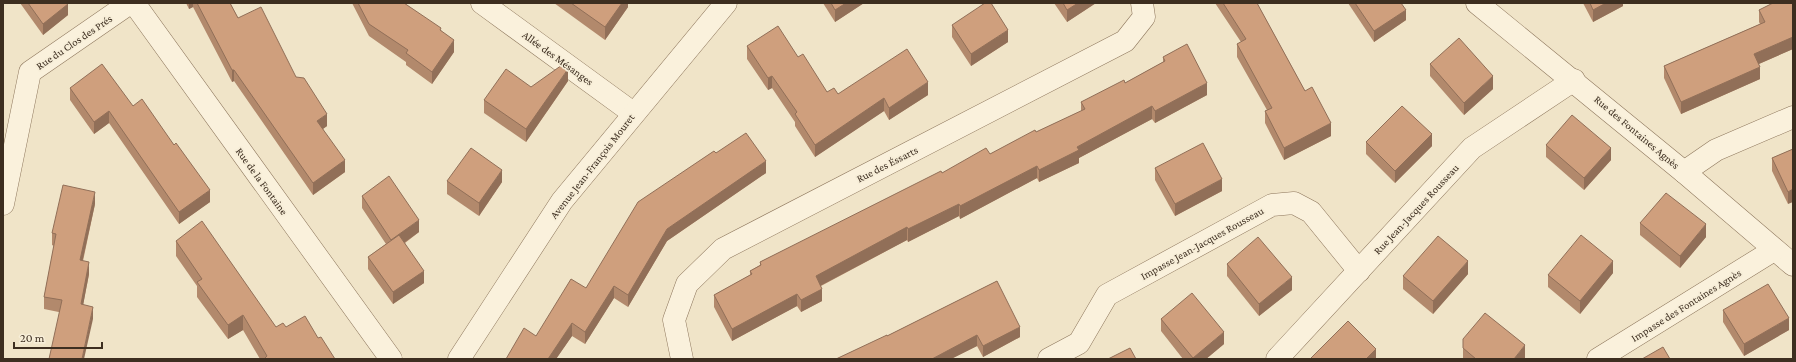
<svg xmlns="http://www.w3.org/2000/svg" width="1796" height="362" font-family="'Crimson Pro',serif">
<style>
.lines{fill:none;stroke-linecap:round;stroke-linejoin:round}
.street-casing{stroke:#8d765c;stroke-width:23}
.street{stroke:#faf1dc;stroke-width:22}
.wall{fill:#b2896c}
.shaded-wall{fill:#916f58}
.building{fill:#cf9f7d;stroke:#916f58}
.labels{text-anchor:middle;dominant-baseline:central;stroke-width:3.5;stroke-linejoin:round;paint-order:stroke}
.street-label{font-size:11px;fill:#3d2e20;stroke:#f7eed8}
</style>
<rect width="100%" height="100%" fill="#f0e4c8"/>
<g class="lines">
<defs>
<g id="street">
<path d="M134 3 391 359"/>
<path d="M482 3 633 113"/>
<path d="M1477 3 1684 172 1793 265"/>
<path d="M1684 172 1716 150 1793 117"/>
<path d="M3 204 30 72 130 3"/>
<path d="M459 359 562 201 726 3"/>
<path d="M682 359 674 320 687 284 723 249 1125 41 1144 17 1142 3"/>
<path d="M1049 359 1079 343 1107 295 1272 205 1294 203 1311 212 1359 271"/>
<path d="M1277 359 1472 148 1574 80"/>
<path d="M1598 359 1774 250"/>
</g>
</defs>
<use href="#street" class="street-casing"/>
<use href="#street" class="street"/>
</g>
<g class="wall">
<path d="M20 3H67L68 15 43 35Z"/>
<path d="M186 3H230L238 18 296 77 327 126 323 129 345 172 313 195 234 81 232 82 193 7 189 9Z"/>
<path d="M352 3H404L441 30 454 52 432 84 406 65V62L369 36Z"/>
<path d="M554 3H628V7L605 40Z"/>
<path d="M823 3H864L835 22Z"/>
<path d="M1054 3H1096L1067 22Z"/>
<path d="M1215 3H1257L1305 91 1331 136 1284 160 1265 123V111L1267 110 1237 57V44L1241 42Z"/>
<path d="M1348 3H1401L1406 20 1374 42Z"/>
<path d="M1583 3H1623V6L1593 22Z"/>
<path d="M1793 3V49L1759 64 1760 79 1681 114 1664 78V66L1760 24 1759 22V10Z"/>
<path d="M952 25 1008 42 971 66 952 37Z"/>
<path d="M747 46 798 57 827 92 838 94 928 95 889 120 884 111 815 157 795 126V122L772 88 768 90 747 59Z"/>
<path d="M1163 57 1207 95 1155 123 1152 119 1079 158V163L1039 182 1037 178 960 219 959 216 908 242 907 240 821 286 822 301 801 312 797 306 732 341 714 307V295L750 275V271L760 265V262L942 173 990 154 1081 111V102L1125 83 1163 62Z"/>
<path d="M1430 64 1493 89 1464 115 1430 76Z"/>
<path d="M568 81 526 142 484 113V100L531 87Z"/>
<path d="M70 88 133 106 174 145 210 202 179 224 109 123 94 134 70 100Z"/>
<path d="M1366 142 1432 146 1395 183 1366 154Z"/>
<path d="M1546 145 1611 160 1584 190 1546 157Z"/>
<path d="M1793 149 1788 204 1772 171V158Z"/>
<path d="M716 153 766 173 667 241 628 307 614 298 585 344 572 336 556 359H506L536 336 586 288Z"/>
<path d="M1155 168 1222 191 1175 216 1155 180Z"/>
<path d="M447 181 502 182 479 216 447 194Z"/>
<path d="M362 196 419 232 405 243 424 283 393 304 368 269V257L386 244 362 208Z"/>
<path d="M95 204 83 261 89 274 83 305 93 319 44 309V297L54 246 52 245V233Z"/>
<path d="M1640 223 1706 237 1680 268 1640 235Z"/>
<path d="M176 241 276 327H286L318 338 335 359H260L243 330 228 339 197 297V286L176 256Z"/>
<path d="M1227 264 1292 290 1259 316 1227 276Z"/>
<path d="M1613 273 1580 314 1548 287V275Z"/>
<path d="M1468 274 1433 314 1403 289V276Z"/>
<path d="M997 281 1020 337 983 357 977 346 951 359H836L887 336Z"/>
<path d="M1723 310 1789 330 1744 356 1723 322Z"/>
<path d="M1161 319 1224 344 1206 359H1183L1161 331Z"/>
<path d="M1463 339 1525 358 1524 359H1463Z"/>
</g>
<g class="shaded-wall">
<path d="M189 3H193V7L189 9Z"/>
<path d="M622 3H628V7L605 40V27Z"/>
<path d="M846 3H864L835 22V10Z"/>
<path d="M1078 3H1096L1067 22V10Z"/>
<path d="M1606 3H1623V6L1593 22V10Z"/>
<path d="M68 4V15L43 35V24Z"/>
<path d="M1406 10V20L1374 42V31Z"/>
<path d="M1008 30V42L971 66V54Z"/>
<path d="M1793 37V49L1754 66V54Z"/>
<path d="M454 40V52L432 84V72Z"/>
<path d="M1760 67V79L1681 114V102Z"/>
<path d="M568 69V81L526 142V129Z"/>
<path d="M232 70H234V81L232 82Z"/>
<path d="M772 76V88L768 90V78Z"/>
<path d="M1493 76V89L1464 115V103Z"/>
<path d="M928 82V95L889 120V108Z"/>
<path d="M1207 83V95L1155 123V111Z"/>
<path d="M884 98V111L815 157V145Z"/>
<path d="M1152 106V119L1079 158V163L1039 182V170L1077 147Z"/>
<path d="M109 111V123L94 134V122Z"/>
<path d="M327 114V126L317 133V121Z"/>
<path d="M1331 123V136L1284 160V148Z"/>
<path d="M1432 134V146L1395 183V171Z"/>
<path d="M1611 148V160L1584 190V178Z"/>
<path d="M345 160V172L313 195V183Z"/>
<path d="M766 161V173L667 241 628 307V295L667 229Z"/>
<path d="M1037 166V178L960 219V206Z"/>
<path d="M502 170V182L479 216V203Z"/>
<path d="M1222 179V191L1175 216V204Z"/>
<path d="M1793 189V202L1788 204V192Z"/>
<path d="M210 190V202L179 224V212Z"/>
<path d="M95 192V204L80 272V260Z"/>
<path d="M959 204V216L908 242V229Z"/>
<path d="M419 220V232L391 252V240Z"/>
<path d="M1706 224V237L1680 268V256Z"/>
<path d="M907 227V240L816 288V276Z"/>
<path d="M1468 261V274L1433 314V301Z"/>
<path d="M1613 261V273L1580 314V301Z"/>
<path d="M89 262V274L81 316V304Z"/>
<path d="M424 271V283L393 304V292Z"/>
<path d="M1292 277V290L1259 316V304Z"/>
<path d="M614 286V298L585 344V332Z"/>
<path d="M822 289V301L801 312V300Z"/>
<path d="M797 294V306L732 341V329Z"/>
<path d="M93 307V319L84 359H82Z"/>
<path d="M243 315V330L228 339V325Z"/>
<path d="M1789 318V330L1744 356V344Z"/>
<path d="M572 323V336L556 359H548Z"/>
<path d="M1020 327V337L983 357V346Z"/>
<path d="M1224 332V344L1206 359H1193V358Z"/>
<path d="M977 335V346L951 359H932Z"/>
<path d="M1525 345V358L1524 359H1514Z"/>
<path d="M1376 349V359H1366Z"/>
</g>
<g class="building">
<path d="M28 3H67L68 4 43 24Z"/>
<path d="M197 3H230L238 18 261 7 296 77 304 78 327 114 317 121 345 160 313 183 234 70H232Z"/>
<path d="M358 3H404L441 28 440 30 454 40 432 72 406 53 408 50 369 24Z"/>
<path d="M571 3H622L605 27Z"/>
<path d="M831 3H846L835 10Z"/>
<path d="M985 3H991L1008 30 971 54 952 25Z"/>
<path d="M1063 3H1078L1067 10Z"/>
<path d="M1223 3H1257L1305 91 1312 87 1331 123 1284 148 1265 111 1272 108 1237 44 1246 39Z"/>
<path d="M1355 3H1401L1406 10 1374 31Z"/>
<path d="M1590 3H1606L1593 10Z"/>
<path d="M1773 3H1793V37L1754 54 1760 67 1681 102 1664 66 1765 22 1759 10Z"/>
<path d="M778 26 798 57 803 54 827 92 834 88 838 94 907 49 928 82 889 108 884 98 815 145 795 114 797 112 772 76 768 78 747 46Z"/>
<path d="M1459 38 1493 76 1464 103 1430 64Z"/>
<path d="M1187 44 1207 83 1155 111 1152 106 1077 147 1079 150 1039 170 1037 166 960 206 959 204 908 229 907 227 816 276 822 289 801 300 797 294 732 329 714 295 752 274 750 271 761 265 760 262 941 171 942 173 986 148 990 154 1035 130 1036 132 1085 109 1081 102 1124 80 1125 83 1165 61 1163 57Z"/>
<path d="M102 64 133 106 142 99 174 145 176 143 210 190 179 212 109 111 94 122 70 88Z"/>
<path d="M562 65 568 69 526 129 484 100 506 69 531 87Z"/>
<path d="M1402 106 1432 134 1395 171 1366 142Z"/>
<path d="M1572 115 1611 148 1584 178 1546 145Z"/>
<path d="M746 133 766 161 667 229 628 295 614 286 585 332 572 323 548 359H506L524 328 536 336 571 279 586 288 638 202 714 151 716 153Z"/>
<path d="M1203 143 1222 179 1175 204 1155 168Z"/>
<path d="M471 148 502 170 479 203 447 181Z"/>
<path d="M1793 149V189L1788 192 1772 158Z"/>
<path d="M389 176 419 220 391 240 362 196Z"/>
<path d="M63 185 95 192 80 260 89 262 81 304 93 307 82 359H49L62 300 44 297 56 234 52 233Z"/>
<path d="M1666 193 1706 224 1680 256 1640 223Z"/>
<path d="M202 221 276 327 283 323 286 327 305 316 318 338 321 337 335 359H264L267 356 243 315 228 325 197 282 202 279 176 241Z"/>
<path d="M399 235 424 271 393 292 368 257Z"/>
<path d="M1581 235 1613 261 1580 301 1548 275Z"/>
<path d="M1438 236 1468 261 1433 301 1403 276Z"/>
<path d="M1258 237 1292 277 1259 304 1227 264Z"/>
<path d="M997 281 1020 327 983 346 977 335 932 359H836L887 335V336Z"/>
<path d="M1768 284 1789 318 1744 344 1723 310Z"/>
<path d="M1192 293 1224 332 1193 358 1161 319Z"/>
<path d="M1485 313 1525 345 1514 359H1476L1463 348V339Z"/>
<path d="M1348 321 1376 349 1366 359H1312L1311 358Z"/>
<path d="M1663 347 1670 359H1642Z"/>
<path d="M1130 348 1136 359H1108Z"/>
</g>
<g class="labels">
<g class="street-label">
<text transform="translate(74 42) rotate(-34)">Rue du Clos des Prés</text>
<text transform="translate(558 58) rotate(36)">Allée des Mésanges</text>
<text transform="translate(1637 132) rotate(40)">Rue des Fontaines Agnès</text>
<text transform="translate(887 164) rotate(-27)">Rue des Éssarts</text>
<text transform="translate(592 166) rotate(-52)">Avenue Jean-François Mouret</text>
<text transform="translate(262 181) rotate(54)">Rue de la Fontaine</text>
<text transform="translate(1416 209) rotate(-47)">Rue Jean-Jacques Rousseau</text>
<text transform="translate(1202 243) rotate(-29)">Impasse Jean-Jacques Rousseau</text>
<text transform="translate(1686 305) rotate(-32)">Impasse des Fontaines Agnès</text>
</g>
</g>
<rect width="1796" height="362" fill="none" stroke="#3d2e20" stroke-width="8"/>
<path d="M14 342v6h88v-6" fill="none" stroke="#3d2e20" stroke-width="2"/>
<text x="20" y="342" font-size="12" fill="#3d2e20" stroke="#f7eed8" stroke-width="3" paint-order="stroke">20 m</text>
</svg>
